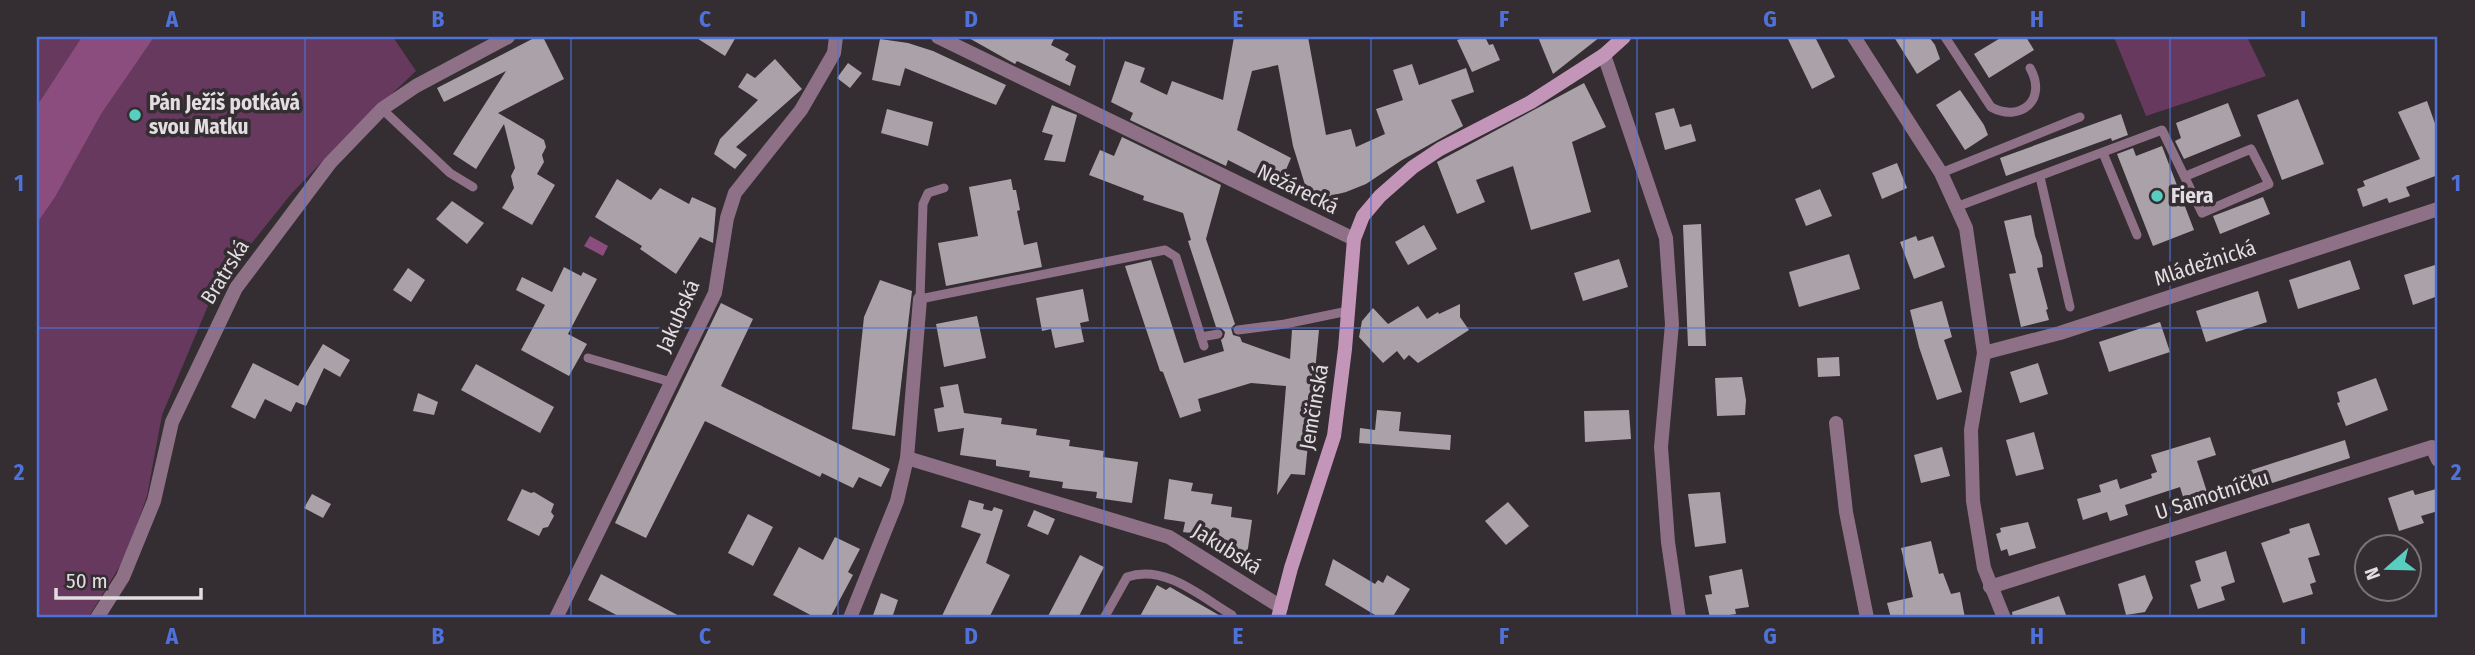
<svg xmlns="http://www.w3.org/2000/svg" width="2475" height="655" font-family="'Fira Sans Condensed',sans-serif">
<style>
.green{fill:#67395e}
.water{fill:#8a4d7e}
.building{fill:#aaa2a8}
.lines{fill:none;stroke-linecap:round;stroke-linejoin:round}
.lane{stroke:#8e7187;stroke-width:9}
.street{stroke:#8e7187;stroke-width:14}
.secondary{stroke:#c396b9;stroke-width:14}
.grid{fill:none;stroke:#4e72da;stroke-width:2;stroke-opacity:0.55}
.poi-dot{fill:#58cec0;stroke:#342d32;stroke-width:2.5}
.labels{text-anchor:middle;dominant-baseline:central;stroke-width:7;stroke-linejoin:round;paint-order:stroke}
.poi-label{font-size:21px;font-weight:bold;fill:#e1dde0;stroke:#342d32;text-anchor:start}
.street-label{font-size:21px;fill:#e1dde0;stroke:#342d32}
.neatline{fill:none;stroke:#4e72da;stroke-width:2.5}
.grid-label{font-size:23px;text-anchor:middle;font-weight:bold;fill:#4e72da}
</style>
<rect width="100%" height="100%" fill="#342d32"/>
<g class="green">
<path d="M37 37H393L416 71 340 143 291 194 239 259 210 301 162 415 147 496 126 556 88 618H37Z"/>
<path d="M2114 37H2247L2266 76 2146 116Z"/>
</g>
<g class="water">
<path d="M82 37H154L101 114 55 197 37 223V106Z"/>
<path d="M590 236 608 246 603 256 584 246Z"/>
</g>
<g class="building">
<path d="M536 37H543L564 79 498 113 544 140 546 147 542 155 544 162 537 174 555 185 532 225 502 208 514 188 511 176 515 168 504 124 476 169 453 154 506 71 444 102 437 88Z"/>
<path d="M695 37H736L725 56Z"/>
<path d="M967 37H1055L1051 45 1069 54 1065 60 1076 66 1070 86 1017 61 1015 64Z"/>
<path d="M1234 37H1308L1326 135 1351 129 1356 147 1385 134 1376 109 1403 100 1393 70 1412 64 1419 85 1466 68 1474 92 1451 100 1463 126 1402 160 1366 184 1346 192 1310 201 1293 146 1278 65 1252 71 1237 130 1291 158 1279 186 1228 160 1226 166 1130 120 1133 113 1111 102 1125 61 1145 68 1140 82 1167 95 1172 81 1223 100Z"/>
<path d="M1466 37H1485L1489 45 1493 44 1500 60 1472 72 1457 40Z"/>
<path d="M1538 37H1600L1553 74Z"/>
<path d="M1787 37H1815L1835 77 1812 89Z"/>
<path d="M1894 37H1929L1935 45 1940 59 1917 74Z"/>
<path d="M2002 37H2026L2034 50 1989 78 1974 54Z"/>
<path d="M880 39 908 43 933 51 1006 85 996 105 905 68 900 86 872 80Z"/>
<path d="M775 59 802 89 736 147 747 155 735 169 714 154 720 139 758 100 738 87 747 73 755 78Z"/>
<path d="M848 63 862 73 850 88 837 78Z"/>
<path d="M1584 83 1606 127 1572 142 1591 212 1531 230 1513 166 1476 180 1485 202 1457 214 1437 162Z"/>
<path d="M1960 90 1984 125 1988 135 1965 150 1936 105Z"/>
<path d="M2298 99 2324 164 2282 180 2257 115Z"/>
<path d="M2427 101 2438 132V175L2406 187 2410 196 2389 203 2387 198 2363 207 2357 189 2365 186 2363 181 2420 159 2398 112Z"/>
<path d="M2228 103 2241 136 2184 159 2175 141 2181 138 2176 123Z"/>
<path d="M1052 105 1077 115 1065 162 1044 160 1053 135 1042 132Z"/>
<path d="M1674 108 1680 127 1691 124 1696 141 1665 150 1655 113Z"/>
<path d="M887 109 933 122 928 146 881 133Z"/>
<path d="M2121 114 2128 135 2112 141 2111 138 2006 176 2000 158Z"/>
<path d="M1122 137 1221 185 1206 239 1235 324 1231 328 1233 335 1240 337 1242 342 1290 359 1292 330H1319L1305 475 1291 474 1277 495 1286 386 1251 383 1198 399 1201 411 1180 418 1163 372 1160 371 1125 266 1151 260 1184 363 1224 351 1221 340 1224 337 1225 332 1221 328 1216 327 1188 241 1191 240 1183 213 1143 200 1144 196 1089 175 1100 150 1114 156Z"/>
<path d="M2162 146 2194 230 2153 246 2117 154 2133 148 2136 156Z"/>
<path d="M1897 163 1907 188 1882 199 1872 173Z"/>
<path d="M617 179 651 200 660 188 689 204 692 197 716 208 713 243 700 237 676 274 640 249 642 246 595 217Z"/>
<path d="M1011 179 1013 190H1016L1020 210 1017 211 1024 245 1037 242 1042 267 946 286 938 243 978 236 969 187Z"/>
<path d="M1820 189 1832 216 1806 226 1795 199Z"/>
<path d="M2263 197 2270 214 2220 234 2213 216Z"/>
<path d="M452 201 484 223 467 244 436 219Z"/>
<path d="M2031 215 2035 236 2042 256 2043 267 2037 268 2048 309 2046 310 2049 320 2021 327 2009 274 2016 273 2004 221Z"/>
<path d="M1701 224 1706 346H1688L1683 225Z"/>
<path d="M1424 225 1437 249 1408 265 1395 242Z"/>
<path d="M1916 236 1918 241 1933 236 1945 267 1914 279 1900 242Z"/>
<path d="M1849 254 1860 289 1799 307 1789 272Z"/>
<path d="M1619 259 1628 287 1583 301 1574 273Z"/>
<path d="M2350 260 2360 289 2298 309 2289 280Z"/>
<path d="M2438 264V296L2413 305 2404 275Z"/>
<path d="M564 267 581 276 583 272 597 279 568 334 587 344 569 376 521 350 545 305 516 290 522 277 552 292Z"/>
<path d="M408 268 425 280 411 302 393 290Z"/>
<path d="M880 280 912 291 895 436 852 429 864 317Z"/>
<path d="M1083 289 1089 321 1080 323 1084 342 1055 348 1051 329 1042 331 1036 298Z"/>
<path d="M2258 291 2267 322 2206 342 2196 311Z"/>
<path d="M1942 301 1952 337 1944 340 1962 392 1937 400 1919 347 1910 310Z"/>
<path d="M721 303 753 319 721 386 890 469 881 487 859 477 853 488 822 473 820 477 705 421 646 538 615 523Z"/>
<path d="M1460 304V317L1469 330 1418 363 1409 355 1404 360 1397 351 1383 363 1359 337 1362 321 1373 308 1388 324 1418 306 1427 319 1438 312 1439 314Z"/>
<path d="M977 316 986 358 944 367 936 324Z"/>
<path d="M2160 322 2170 352 2109 372 2099 342Z"/>
<path d="M323 344 350 360 340 377 324 368 306 406 296 402 291 412 265 399 255 419 231 407 253 363 298 386Z"/>
<path d="M1839 357 1840 376 1818 377 1817 358Z"/>
<path d="M2038 363 2048 394 2020 403 2010 372Z"/>
<path d="M476 364 554 407 540 433 461 390Z"/>
<path d="M1742 377 1746 400 1745 415 1717 416 1715 378Z"/>
<path d="M2376 378 2388 410 2346 426 2337 403 2340 402 2337 392Z"/>
<path d="M958 384 964 413 1002 418 1001 424 1037 429 1036 435 1070 440 1069 446 1104 451 1103 457 1138 462 1132 503 1096 498 1097 492 1062 488 1063 482 1029 477 1030 471 996 466V460L960 455 964 428 938 432 934 409 944 407 940 387Z"/>
<path d="M418 393 438 402 434 415 413 411Z"/>
<path d="M1377 410 1401 412 1399 431 1451 435 1450 450 1359 443 1360 428 1375 430Z"/>
<path d="M1629 410 1631 439 1585 442 1584 411Z"/>
<path d="M2034 432 2044 469 2016 476 2006 440Z"/>
<path d="M2210 437 2216 455 2197 461 2207 492 2184 500 2180 487 2125 505 2128 515 2110 521 2107 512 2083 520 2077 499 2101 492 2099 485 2117 479 2120 489 2152 478 2151 474 2157 472 2151 455Z"/>
<path d="M2345 440 2350 458 2244 492 2239 474Z"/>
<path d="M1942 447 1950 476 1921 483 1914 455Z"/>
<path d="M1169 479 1193 483 1191 491 1213 494 1211 504 1232 507 1231 517 1252 520 1246 562 1223 559 1224 548 1203 546 1205 535 1183 532 1185 522 1164 519Z"/>
<path d="M522 489 531 493 534 492 554 504 551 512 554 516 548 527 543 528 539 536 507 520Z"/>
<path d="M2436 489 2438 511 2421 516 2424 523 2399 531 2388 498 2413 490 2415 495Z"/>
<path d="M1720 492 1726 543 1695 547 1688 494Z"/>
<path d="M312 494 331 504 323 518 304 508Z"/>
<path d="M969 500 984 504 983 509 992 511 994 507 1003 510 986 563 1010 575 989 618H941L981 534 961 527Z"/>
<path d="M1508 502 1529 526 1506 545 1485 521Z"/>
<path d="M1034 510 1055 519 1048 535 1027 526Z"/>
<path d="M748 514 773 527 753 566 728 553Z"/>
<path d="M2028 522 2036 548 2009 556 2007 549 2001 551 1996 534 2001 532 2000 528Z"/>
<path d="M2309 523 2320 555 2308 558 2316 582 2310 584 2313 594 2283 603 2261 543 2290 533 2289 529Z"/>
<path d="M835 537 860 549 848 572 853 575 830 618H816L773 595 799 547 823 560Z"/>
<path d="M1931 541 1939 574 1943 573 1951 594 1960 592 1965 618H1891L1887 603 1913 597 1901 548Z"/>
<path d="M2226 551 2235 582 2221 587 2225 600 2198 609 2190 585 2201 581 2195 561Z"/>
<path d="M1080 555 1104 567 1078 618H1047Z"/>
<path d="M1333 559 1375 584 1378 580 1383 583 1387 575 1410 589 1392 618H1380L1325 585Z"/>
<path d="M1742 569 1749 607 1735 609 1736 614 1710 618 1705 595 1712 594 1709 576Z"/>
<path d="M601 574 683 618H622L588 600Z"/>
<path d="M2145 575 2153 598 2145 612 2126 615 2118 584Z"/>
<path d="M1157 585 1166 590 1170 587 1224 618H1139Z"/>
<path d="M881 593 898 600 892 618H872Z"/>
<path d="M2059 596 2066 615 2055 618H2013L2012 612Z"/>
</g>
<g class="lines">
<g class="lane">
<path d="M1945 37 1991 107C2020 123 2048 100 2030 68"/>
<path d="M382 109 450 173 473 187"/>
<path d="M2103 153 2137 235"/>
<path d="M1941 173 2080 117"/>
<path d="M2040 177 2070 307"/>
<path d="M944 188 928 193 923 204 920 299 1165 250 1176 257 1204 346"/>
<path d="M1956 207 2162 130 2202 213 2269 184 2251 149 2186 176"/>
<path d="M1238 330 1285 324 1348 311"/>
<path d="M1201 337 1218 334"/>
<path d="M588 358 671 382"/>
<path d="M1104 618 1127 577C1165 564 1200 596 1232 615L1233 618"/>
</g>
<g class="street">
<path d="M938 37 1354 239"/>
<path d="M1854 37 1941 173 1966 228 1984 353 1971 430 1973 501 1984 568 2004 618"/>
<path d="M1604 55 1666 238 1672 324 1661 447 1668 542 1679 618"/>
<path d="M1984 353 2060 333 2438 209"/>
<path d="M1836 423 1846 512 1867 618"/>
<path d="M907 458 1169 537 1281 607"/>
<path d="M1990 587 2432 447 2438 460"/>
<path d="M97 618 123 577 154 501 172 422 236 288 330 163 382 109 416 86 508 37"/>
<path d="M556 618 715 293 727 218 735 193 801 110 834 53 836 37"/>
<path d="M850 618 897 501 907 458 920 299"/>
</g>
<path class="secondary" d="M1278 618 1291 568 1334 436 1345 349 1354 239 1363 216 1380 196 1413 167 1440 149 1531 102 1604 55 1624 37"/>
</g>
<path class="grid" d="M305 37V618M571 37V618M838 37V618M1104 37V618M1371 37V618M1637 37V618M1904 37V618M2170 37V618M37 328H2438"/>
<g class="poi-dot">
<circle cx="135" cy="115" r="7"/>
<circle cx="2157" cy="196" r="7"/>
</g>
<g class="labels">
<g class="poi-label">
<text x="149" y="103">Pán Ježíš potkává<tspan x="149" dy="24">svou Matku</tspan></text>
<text x="2171" y="196">Fiera</text>
</g>
<g class="street-label">
<text transform="translate(1298 189) rotate(26)">Nežárecká</text>
<text transform="translate(2205 263) rotate(-18)">Mládežnická</text>
<text transform="translate(225 272) rotate(-58)">Bratrská</text>
<text transform="translate(678 316) rotate(-66)">Jakubská</text>
<text transform="translate(1314 407) rotate(-80)">Jemčinská</text>
<text transform="translate(2212 495) rotate(-18)">U Samotníčku</text>
<text transform="translate(1227 549) rotate(32)">Jakubská</text>
</g>
</g>
<rect width="2475" height="655" fill="none" stroke="#342d32" stroke-width="77"/>
<g transform="translate(2388 568) rotate(250)"><circle r="33" fill="#342d32" stroke="#797378" stroke-width="2"/>
<path d="M0-5L12 26L0 18L-12 26Z" fill="#58cec0"/>
<text y="-10" font-size="19" font-weight="bold" text-anchor="middle" fill="#e1dde0">N</text>
</g>
<path d="M56 588v10h145v-10" fill="none" stroke="#e1dde0" stroke-width="3.5"/>
<text x="66" y="588" font-size="21" fill="#e1dde0" stroke="#342d32" stroke-width="5" paint-order="stroke">50 m</text>
<rect x="38" y="38" width="2398" height="578" class="neatline"/>
<g class="grid-label">
<text x="172" y="27">A</text>
<text x="438" y="27">B</text>
<text x="705" y="27">C</text>
<text x="971" y="27">D</text>
<text x="1238" y="27">E</text>
<text x="1504" y="27">F</text>
<text x="1770" y="27">G</text>
<text x="2037" y="27">H</text>
<text x="2303" y="27">I</text>
<text x="19" y="191">1</text>
<text x="2456" y="191">1</text>
<text x="19" y="480">2</text>
<text x="2456" y="480">2</text>
<text x="172" y="644">A</text>
<text x="438" y="644">B</text>
<text x="705" y="644">C</text>
<text x="971" y="644">D</text>
<text x="1238" y="644">E</text>
<text x="1504" y="644">F</text>
<text x="1770" y="644">G</text>
<text x="2037" y="644">H</text>
<text x="2303" y="644">I</text>
</g>
</svg>
